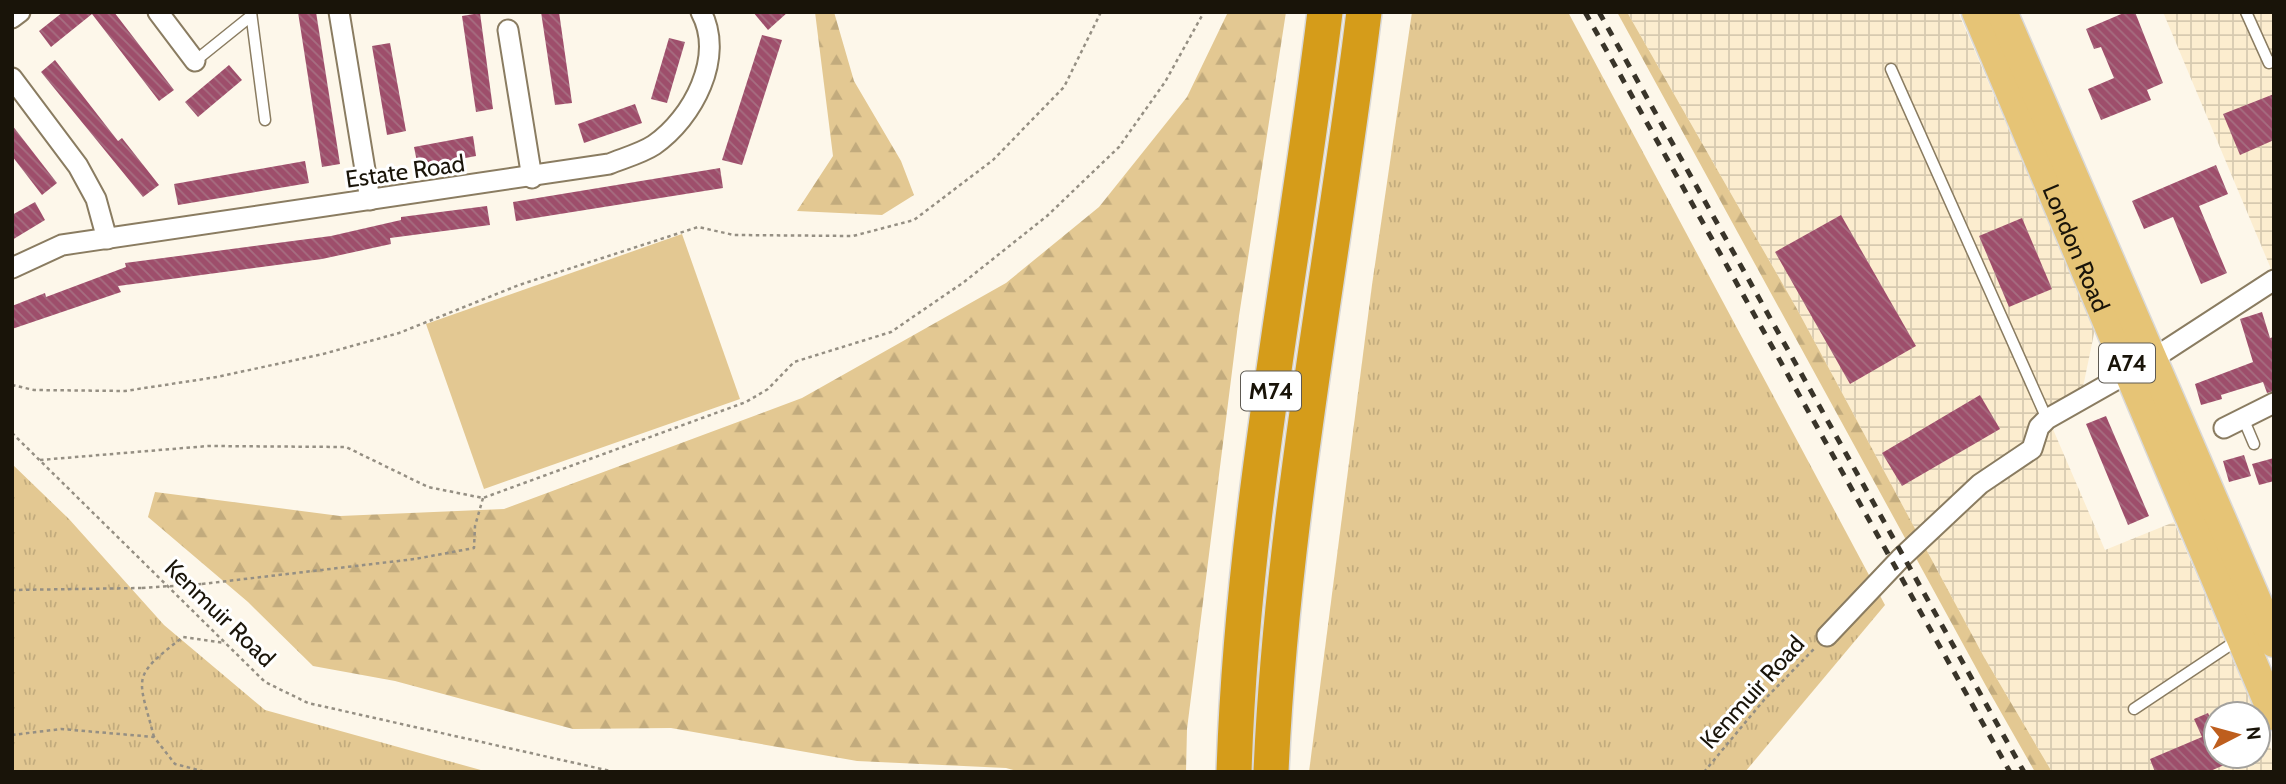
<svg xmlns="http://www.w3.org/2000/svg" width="2286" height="784" font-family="Cabin,sans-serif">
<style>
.industrial{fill:url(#industrial-grid)}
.grass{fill:url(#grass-tufts)}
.forest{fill:url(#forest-firs)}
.park{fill:#e3c892}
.building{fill:url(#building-back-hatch)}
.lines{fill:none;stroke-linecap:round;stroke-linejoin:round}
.service-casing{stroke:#8a7c61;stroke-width:13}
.minor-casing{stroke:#8a7c61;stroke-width:23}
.primary-casing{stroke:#dad9d8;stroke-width:33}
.motorway-casing{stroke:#dad9d8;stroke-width:38}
.path{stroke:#958f83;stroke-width:2.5;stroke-dasharray:3.5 3.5;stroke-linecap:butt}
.service{stroke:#fff;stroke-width:10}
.minor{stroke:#fff;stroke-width:19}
.primary{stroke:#e6c476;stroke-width:30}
.motorway{stroke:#d59c1a;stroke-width:35}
.rail{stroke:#393429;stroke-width:5;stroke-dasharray:9 9;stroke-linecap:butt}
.path-bridge{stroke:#958f83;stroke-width:2.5;stroke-dasharray:3.5 3.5;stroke-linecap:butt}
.labels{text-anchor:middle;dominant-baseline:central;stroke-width:6;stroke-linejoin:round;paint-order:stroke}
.shield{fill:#fff;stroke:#5e5a53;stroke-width:2}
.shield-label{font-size:23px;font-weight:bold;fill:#191409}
.street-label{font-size:24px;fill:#191409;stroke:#fff}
</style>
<defs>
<pattern id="industrial-grid" width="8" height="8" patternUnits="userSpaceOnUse" patternTransform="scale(1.75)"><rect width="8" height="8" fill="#fcedcf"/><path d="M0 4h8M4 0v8" fill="none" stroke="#d7cab0"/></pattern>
<pattern id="grass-tufts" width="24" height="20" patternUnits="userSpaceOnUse" patternTransform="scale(1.75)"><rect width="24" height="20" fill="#e3c892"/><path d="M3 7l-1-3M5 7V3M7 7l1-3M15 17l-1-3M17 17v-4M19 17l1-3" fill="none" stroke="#c2ab7d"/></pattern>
<pattern id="forest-firs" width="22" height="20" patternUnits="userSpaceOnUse" patternTransform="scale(1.75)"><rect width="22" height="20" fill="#e3c892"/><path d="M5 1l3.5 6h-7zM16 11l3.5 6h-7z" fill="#c2ab7d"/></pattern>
<pattern id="building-back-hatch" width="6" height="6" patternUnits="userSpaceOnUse" patternTransform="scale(1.75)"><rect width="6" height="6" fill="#9e4e6b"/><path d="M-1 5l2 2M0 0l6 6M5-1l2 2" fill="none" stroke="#a66e81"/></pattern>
</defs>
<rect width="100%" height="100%" fill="#fdf7ea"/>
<g class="industrial">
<path d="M1627 12H1958L2095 329 2083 387 2046 413 2105 550 2174 522 2256 714H2216V756H2258V719L2274 756V772H2052L1984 657 1797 309Z"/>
<path d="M2163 12H2274V276Z"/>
</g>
<g class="grass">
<path d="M1412 12H1568L1885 605 1745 772H1309L1372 285Z"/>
<path d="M12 464 69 519 164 625 265 710 488 772H12Z"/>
</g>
<g class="forest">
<path d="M815 12H834L854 81 901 161 914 195 882 215 797 211 833 156Z"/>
<path d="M1228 12H1286L1239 316 1187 729 1186 772H1021L1006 768 857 761 671 728 573 729 395 681 313 666 248 602 148 517 155 492 340 516 504 509 802 398 1006 283 1099 207 1187 97Z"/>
<path d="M1617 12H1627L1797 309 1984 657 2052 772H2035L1986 686Z"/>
</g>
<path class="park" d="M682 234 740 399 484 489 426 324Z"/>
<g class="building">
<path d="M63 12H114L174 90 159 101 92 14 51 47 39 31Z"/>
<path d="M298 12H316L340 164 322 167Z"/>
<path d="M541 12H559L572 103 555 105Z"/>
<path d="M753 12H788L768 30Z"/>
<path d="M2126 12H2135L2163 83 2147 90 2151 100 2101 120 2088 89 2114 78 2101 47 2094 49 2086 29Z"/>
<path d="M480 13 493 109 476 112 462 16Z"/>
<path d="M762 35 782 40 742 165 722 160Z"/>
<path d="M669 38 685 42 667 103 651 99Z"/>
<path d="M390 43 406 131 387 135 372 46Z"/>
<path d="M55 60 118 141 122 138 159 185 143 197 41 72Z"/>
<path d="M229 65 242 80 198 117 185 102Z"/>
<path d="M2274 94V140L2240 155 2223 114Z"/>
<path d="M635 104 642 123 584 143 578 124Z"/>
<path d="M12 125 57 183 42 195 12 156Z"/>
<path d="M473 136 476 156 418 167 414 147Z"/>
<path d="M305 161 309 183 178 205 174 184Z"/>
<path d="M2216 165 2228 194 2199 206 2227 273 2201 284 2173 217 2144 229 2132 201Z"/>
<path d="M720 168 723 188 516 221 513 202Z"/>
<path d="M35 202 45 220 12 240V215Z"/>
<path d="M487 206 490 225 390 238 391 244 322 259 118 286 121 292 12 329V306L45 293 46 297 126 267 125 263 331 236 401 220V217Z"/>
<path d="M1841 215 1916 346 1850 384 1775 252Z"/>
<path d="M2022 218 2052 289 2009 307 1979 236Z"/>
<path d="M2262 312 2270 338 2274 337V391L2267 393 2263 382 2221 395 2222 399 2201 405 2195 384 2253 362 2240 319Z"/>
<path d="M1980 395 2000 429 1902 486 1882 453Z"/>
<path d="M2106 416 2149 516 2128 525 2086 424Z"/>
<path d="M2244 455 2251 476 2229 482 2223 461Z"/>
<path d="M2274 458V481L2259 485 2252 464Z"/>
<path d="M2208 713 2216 731V756H2245L2208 772H2155L2150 759 2202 737 2194 719Z"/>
</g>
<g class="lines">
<defs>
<g id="service">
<path d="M251 12 265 120"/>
<path d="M2246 12 2269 63 2274 61"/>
<path d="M195 61 251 16"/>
<path d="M1891 69 2047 419"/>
<path d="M2243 418 2254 444"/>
<path d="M2134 709 2239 639"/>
</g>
<g id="minor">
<path d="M158 12 195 61"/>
<path d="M339 12 370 200"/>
<path d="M12 18 20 12"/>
<path d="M508 30 532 178"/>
<path d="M12 78 78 166 96 199 107 239"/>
<path d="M12 268 62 245 609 164C624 158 642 153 654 145 693 118 725 57 701 12"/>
<path d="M2224 428 2274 403"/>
<path d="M1827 636 1900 559 1980 484 2032 449 2039 427 2047 419 2151 360 2274 280"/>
</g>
<g id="primary">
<path id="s1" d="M1977 12 2274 715"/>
<path d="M2002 12 2274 642"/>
</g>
<g id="motorway">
<path d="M1234 772C1242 516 1294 265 1325 12"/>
<path d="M1271 772C1282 516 1333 265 1364 12"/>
</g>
</defs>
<use href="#service" class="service-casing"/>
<use href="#minor" class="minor-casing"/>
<use href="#primary" class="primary-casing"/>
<use href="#motorway" class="motorway-casing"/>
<g class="path">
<path d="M12 385 34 390 125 391 217 377 323 354 399 333 519 285 698 227 734 235 853 236 914 220 993 160 1064 87 1101 12"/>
<path d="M12 433 265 682 308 703 615 772"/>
<path d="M40 460 208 446 346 447 428 487 483 498 746 402 768 389 794 362 891 332 964 282 1047 216 1119 147 1165 82 1204 12"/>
<path d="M202 584 415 559 474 548 475 526 483 498"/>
<path d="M12 590 142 588"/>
<path d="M12 735 61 729 154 737 175 764 206 772"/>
<path d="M154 737C138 675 130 678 183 637L225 643"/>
<path d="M1704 772 1764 700 1814 649"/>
</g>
<use href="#service" class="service"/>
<use href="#minor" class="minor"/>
<use href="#primary" class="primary"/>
<use href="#motorway" class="motorway"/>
<g class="rail">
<path d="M1585 12 2010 772"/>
<path d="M1599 12 2024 772"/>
</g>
<path class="path-bridge" d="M142 588 202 584"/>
</g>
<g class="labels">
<g class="shield">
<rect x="2099" y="343.5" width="56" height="39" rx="5"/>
<rect x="1241" y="371.5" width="60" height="39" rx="5"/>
</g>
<g class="shield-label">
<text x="2127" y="363">A74</text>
<text x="1271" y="391">M74</text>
</g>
<g class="street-label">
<text transform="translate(405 171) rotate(-8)">Estate Road</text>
<text stroke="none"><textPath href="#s1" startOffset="256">London Road</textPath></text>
<text transform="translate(220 613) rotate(44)">Kenmuir Road</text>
<text transform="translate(1752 692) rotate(-48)">Kenmuir Road</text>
</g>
</g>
<rect width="2286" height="784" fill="none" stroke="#191409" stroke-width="28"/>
<g transform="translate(2237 735) rotate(84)"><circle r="33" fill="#ffffff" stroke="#a3a19d" stroke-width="2"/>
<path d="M0-5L12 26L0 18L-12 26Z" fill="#be5e1d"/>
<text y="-10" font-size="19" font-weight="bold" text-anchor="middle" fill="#191409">N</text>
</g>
</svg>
